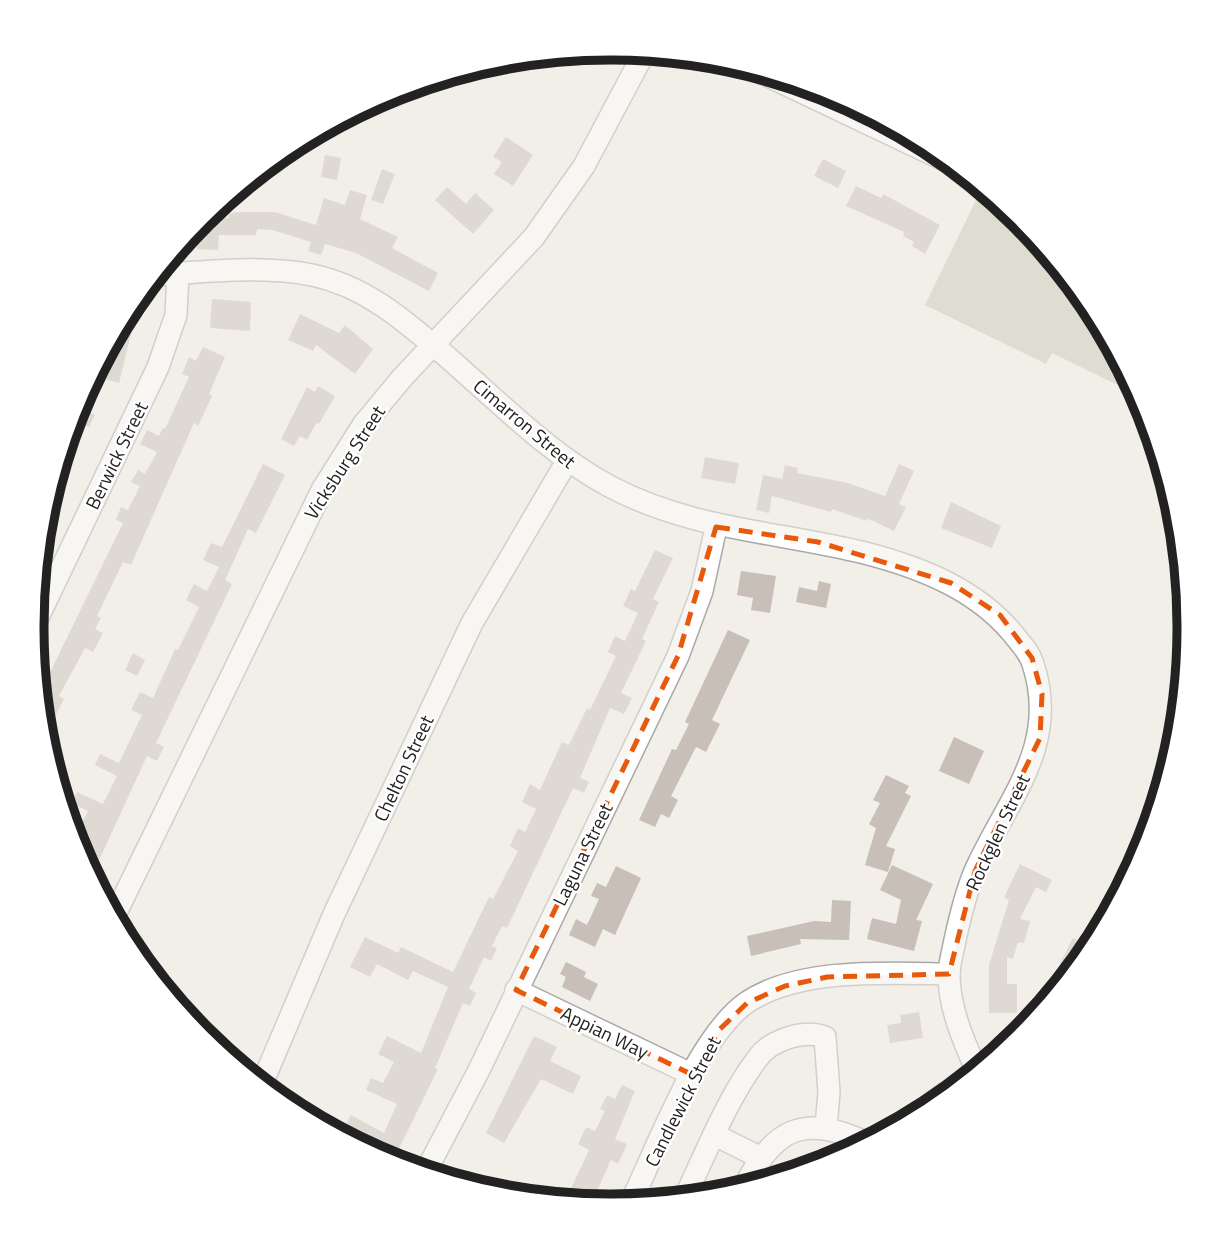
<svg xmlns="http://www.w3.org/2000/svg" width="1221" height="1254" font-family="'Titillium Web',sans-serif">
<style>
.construction{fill:#c7c7b4}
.building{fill:#c7bfb8}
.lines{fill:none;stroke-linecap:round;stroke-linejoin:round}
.minor-casing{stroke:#a9a9a9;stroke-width:24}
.minor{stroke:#fff;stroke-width:21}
.marked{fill:none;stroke:#e8590c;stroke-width:5;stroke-dasharray:14 9;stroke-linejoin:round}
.labels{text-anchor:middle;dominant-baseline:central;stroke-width:5;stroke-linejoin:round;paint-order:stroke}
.street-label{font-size:19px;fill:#222;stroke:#fff}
.rim{fill:none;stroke:#222;stroke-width:9}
</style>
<rect width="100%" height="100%" fill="#f2efe9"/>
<path class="construction" d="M977 198 1022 220 1092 306 1140 396 1052 353 1046 364 925 305Z"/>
<g class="building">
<path d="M506 137 533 155 513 186 494 174 502 162 493 157Z"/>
<path d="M325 155 341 158 337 180 321 177Z"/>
<path d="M823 159 846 171 838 188 814 176Z"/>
<path d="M382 169 395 174 383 204 371 200Z"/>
<path d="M856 186 881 198 883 194 940 225 925 254 912 246 914 242 903 236 904 232 846 206Z"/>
<path d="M447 187 466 204 475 193 494 210 473 234 435 200Z"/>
<path d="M350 190 367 195 360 219 398 237 392 248 438 273 429 291 356 253 325 244 321 255 308 251 311 242 272 230 257 229 256 235H219L218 250 197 249 198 239H184L202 217 229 218V214L237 212H275L316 225 324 198 345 205Z"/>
<path d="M212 299 251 302 250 331 210 328Z"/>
<path d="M300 314 339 333 345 325 373 349 355 374 316 345 313 351 288 340Z"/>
<path d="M122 318 134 322 119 383 101 378 113 335Z"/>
<path d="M203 347 225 357 209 394 212 396 198 426 194 423 131 565 123 562 97 616 101 618 95 629 103 633 93 652 85 648 59 696 64 699 43 740 38 697 123 523 116 520 121 507 128 510 140 486 131 482 138 470 145 474 157 452 140 444 147 430 159 436 163 428 165 429 189 377 182 374 189 357 196 361Z"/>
<path d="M318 386 335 396 319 424 317 422 307 440 300 436 294 446 281 439 307 387 315 392Z"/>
<path d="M76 406 95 415 89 427 81 424 69 448 64 445Z"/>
<path d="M705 457 739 463 735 484 701 478Z"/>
<path d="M263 464 285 475 256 533 248 529 225 580 232 584 156 743 164 747 157 761 147 756 91 878 73 841 88 811 72 803 77 792 103 804 117 776 95 765 100 754 119 763 142 715 131 710 140 692 153 698 175 649 178 650 199 607 186 600 194 584 207 591 219 567 203 560 211 543 222 547Z"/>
<path d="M899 464 914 471 899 504 906 507 894 531 867 518V521L832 509 831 512 772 496 769 513 756 510 763 475 782 479 785 465 798 468 797 473 848 483 885 496Z"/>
<path d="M951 502 1001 526 992 548 941 528Z"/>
<path d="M655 550 673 558 653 599 659 602 642 639 646 641 621 693 632 698 624 714 610 708 580 778 589 782 584 793 573 788 507 928 502 926 492 946 497 948 491 961 484 957 469 989 476 993 470 1006 463 1003 435 1068 438 1069 392 1163 389 1162 340 1136 351 1115 384 1133 397 1104 366 1090 371 1078 383 1083 394 1062 378 1054 387 1036 421 1053 448 987 413 971 408 980 377 964 370 977 350 967 365 937 398 953 401 947 453 972 489 897 493 899 518 851 510 846 518 828 525 832 536 809 522 802 530 784 540 790 562 742 569 745 587 708 590 710 616 656 608 652 615 636 625 641 638 613 623 606 631 589 635 591Z"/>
<path d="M741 571 776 576 770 613 751 610 753 598 737 595Z"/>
<path d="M819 581 831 584 826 608 796 602 799 587 817 591Z"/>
<path d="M728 630 750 640 712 720 720 724 706 752 696 747 671 796 678 800 669 818 661 814 655 827 639 820 672 749 676 750 689 724 685 722Z"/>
<path d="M133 653 145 660 137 676 125 670Z"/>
<path d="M954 737 984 751 969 784 939 771Z"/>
<path d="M886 775 909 786 905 793 911 796 886 846 895 849 888 872 865 865 876 828 869 824 880 803 873 800Z"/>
<path d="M1020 864 1052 880 1046 892 1036 887 1020 919 1030 921 1024 943 1018 942 1013 959 1007 957V984H1017V1013H989V965L1009 900 1004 897Z"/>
<path d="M892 865 933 884 916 920 922 921 914 951 867 939 872 918 896 924 901 900 880 890Z"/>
<path d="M616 866 641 878 615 935 603 929 595 947 569 935 576 919 587 925 599 899 591 896 597 883 606 887Z"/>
<path d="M832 900 851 901 849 940 800 939 801 944 751 956 747 936 814 921 831 922Z"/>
<path d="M1073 938 1090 947 1066 980 1060 963Z"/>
<path d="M566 962 586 972 584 977 598 984 590 1001 562 987 566 977 560 974Z"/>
<path d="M919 1012 923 1038 890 1043 887 1025 901 1023 900 1015Z"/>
<path d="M534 1036 557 1047 550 1061 581 1076 573 1094 541 1079 504 1143 486 1133Z"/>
<path d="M622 1085 635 1091 615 1139 627 1144 618 1164 611 1160 591 1204 565 1201 589 1150 578 1144 586 1127 595 1131 605 1111 600 1109 607 1095 615 1099Z"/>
</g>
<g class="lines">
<defs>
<g id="minor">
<path d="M747 66 959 167"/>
<path d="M154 275C206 272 261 265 312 275 366 286 406 322 446 356 498 401 548 453 609 486 692 530 776 531 865 553 923 568 981 591 1018 640 1024 647 1030 654 1033 664 1060 746 1007 800 975 871 966 892 960 917 955 940 953 951 949 964 949 975 949 1008 964 1042 977 1071"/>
<path d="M32 630 158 367 176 315 178 274"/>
<path d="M1115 902 1116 904"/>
<path d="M113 919 322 490 363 425 402 378 534 237 584 166 645 51"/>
<path d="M516 990 693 1075"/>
<path d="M261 1086 334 914 472 623 567 461"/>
<path d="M715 1135 759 1157"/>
<path d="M425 1173 480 1068 678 656 702 591 716 527"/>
<path d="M743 1189C774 1128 803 1113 867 1143"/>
<path d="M684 1199C705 1155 728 1097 757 1059 770 1040 804 1029 825 1037L829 1092 826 1127"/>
<path d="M630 1204C657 1149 697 1038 746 1003 798 967 889 973 949 974"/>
</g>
</defs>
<use href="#minor" class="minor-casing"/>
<use href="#minor" class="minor"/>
</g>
<path d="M0 0H1221V1254H0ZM716 527 818 542 951 583 1000 615 1032 658 1042 694 1040 738 975 871 949 974 827 977 785 986 747 1003 719 1030 693 1075 516 990 678 656Z" fill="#f2efe9" fill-opacity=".55" fill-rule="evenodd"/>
<path class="marked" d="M716 527 818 542 951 583 1000 615 1032 658 1042 694 1040 738 975 871 949 974 827 977 785 986 747 1003 719 1030 693 1075 516 990 678 656Z"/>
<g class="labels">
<g class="street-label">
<text transform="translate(525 423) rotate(40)">Cimarron Street</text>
<text transform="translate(116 455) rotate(-64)">Berwick Street</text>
<text transform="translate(344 462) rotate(-57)">Vicksburg Street</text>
<text transform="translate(403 768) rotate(-65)">Chelton Street</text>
<text transform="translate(997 832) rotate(-65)">Rockglen Street</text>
<text transform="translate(582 854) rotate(-64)">Laguna Street</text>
<text transform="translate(605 1032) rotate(26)">Appian Way</text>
<text transform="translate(682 1101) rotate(-63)">Candlewick Street</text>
</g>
</g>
<path d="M0 0H1221V1254H0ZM610 60H611A566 566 0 0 1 1177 626V628A566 566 0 0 1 611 1194H610A566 566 0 0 1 44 628V626A566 566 0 0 1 610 60Z" fill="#fff" fill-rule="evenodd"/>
<path class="rim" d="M610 60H611A566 566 0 0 1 1177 626V628A566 566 0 0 1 611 1194H610A566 566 0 0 1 44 628V626A566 566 0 0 1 610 60Z"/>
</svg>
